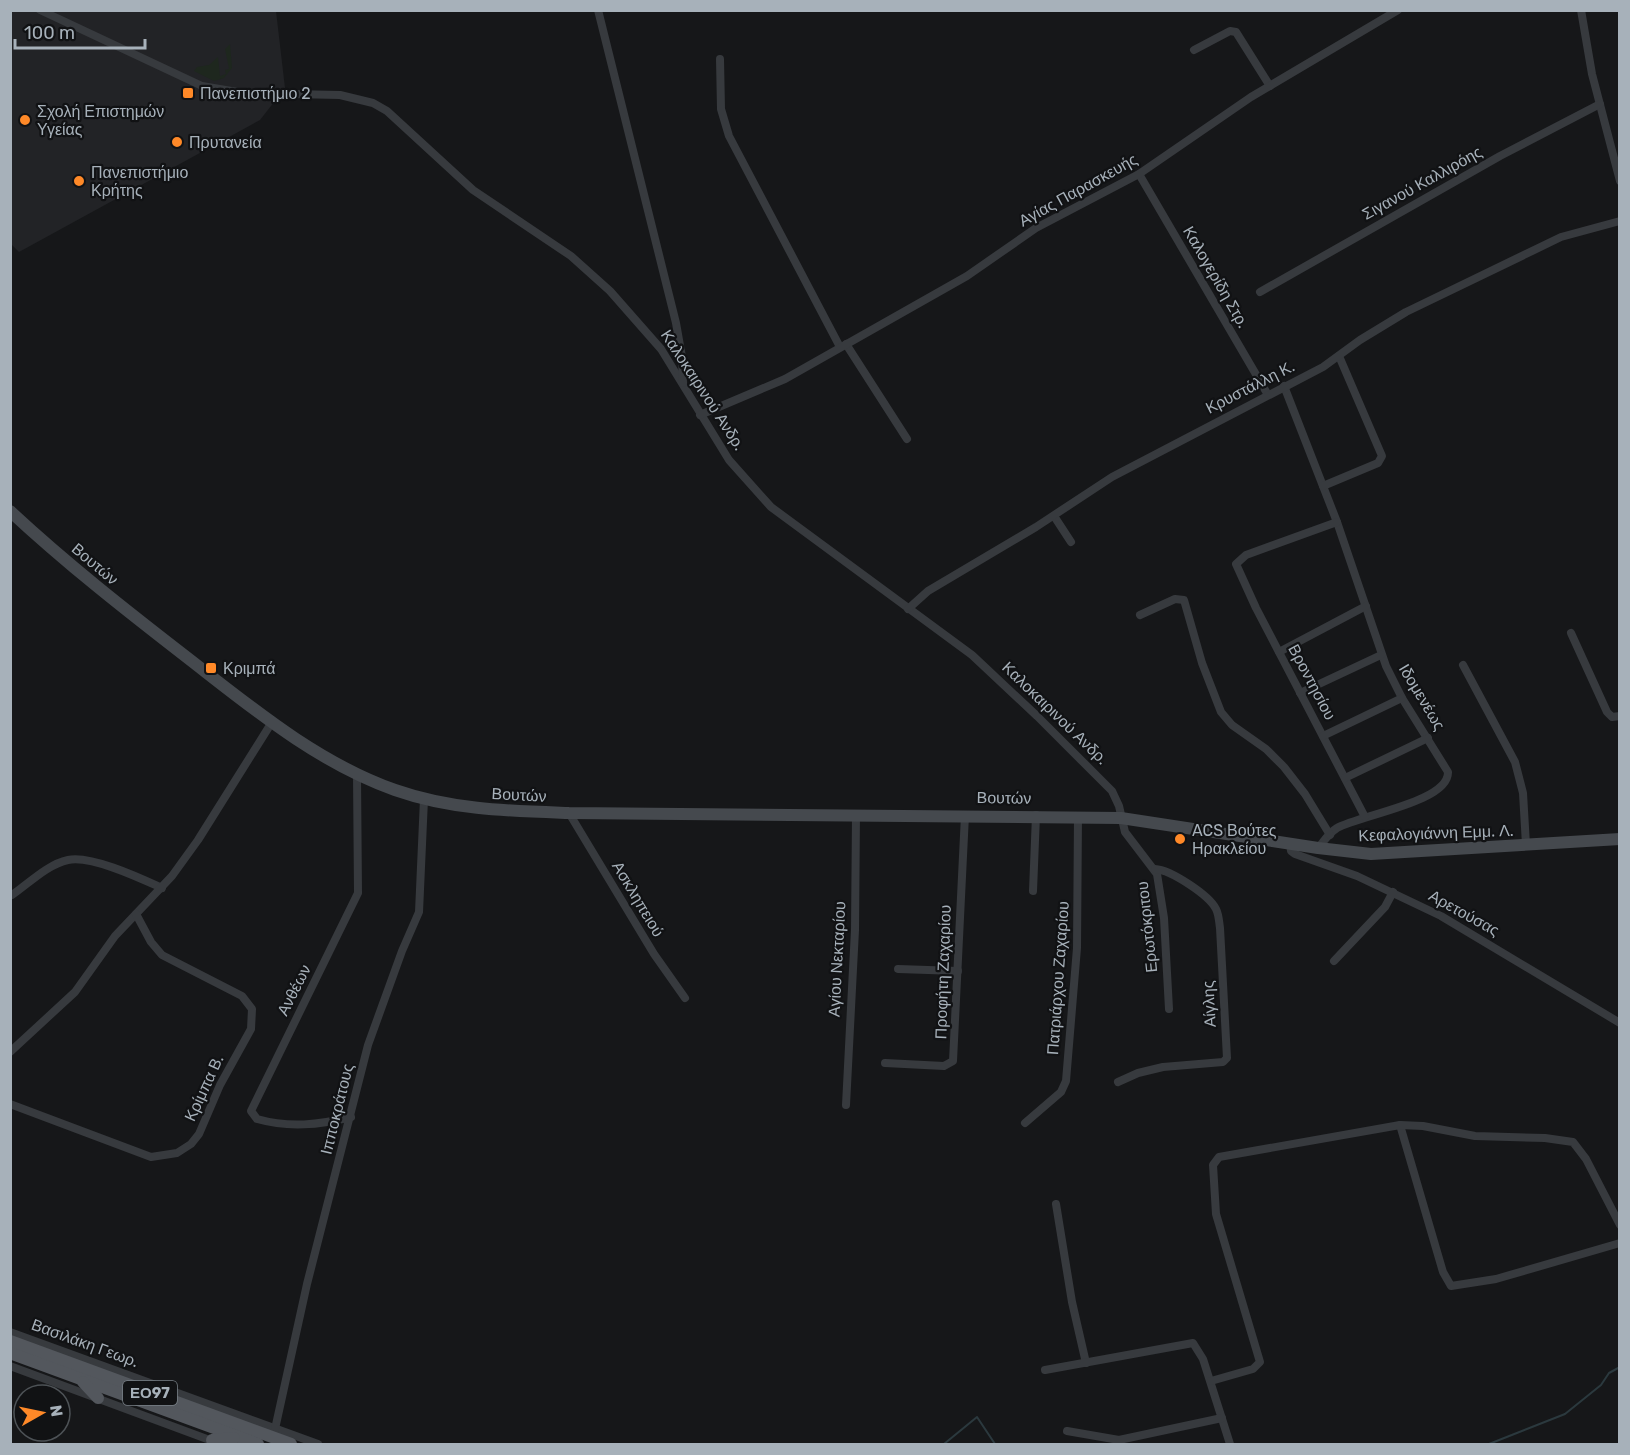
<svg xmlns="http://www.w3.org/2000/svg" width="1630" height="1455" font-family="Rubik,sans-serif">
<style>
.built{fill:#222326}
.green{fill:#1e271e}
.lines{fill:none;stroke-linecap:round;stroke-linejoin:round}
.stream{stroke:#2b393e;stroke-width:2}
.street{stroke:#373a3e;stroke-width:8}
.secondary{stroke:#45494e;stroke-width:12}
.primary{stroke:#53575d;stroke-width:12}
.poi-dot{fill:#ff8928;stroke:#111214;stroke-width:2}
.labels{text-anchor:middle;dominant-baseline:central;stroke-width:4.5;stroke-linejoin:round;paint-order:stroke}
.shield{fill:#111214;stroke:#7a8188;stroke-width:1.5}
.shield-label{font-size:15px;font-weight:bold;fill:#a7b1ba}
.poi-label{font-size:16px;fill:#a7b1ba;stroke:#111214;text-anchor:start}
.street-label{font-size:16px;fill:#a7b1ba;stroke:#111214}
</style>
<rect width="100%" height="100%" fill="#161719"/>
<path class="built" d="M10 11H276L285 88 260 120 19 252 10 243Z"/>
<path class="green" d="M230 44 232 68 224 78 214 81 194 71 197 67 209 65 218 57 220 76 226 74 225 70 229 69 225 49Z"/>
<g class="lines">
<g class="stream">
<path d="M944 1444 977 1417 995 1444"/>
<path d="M1489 1444 1565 1414 1601 1385 1609 1373 1620 1367"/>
</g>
<g class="street">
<path d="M40 10 202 86 243 93 340 95 373 103 387 111 473 190 571 256 610 291 661 349 729 460 771 507 972 655 1037 716 1112 791 1119 806 1125 832 1157 874 1164 918 1169 1009"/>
<path d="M598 10 676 323 682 357 683 383"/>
<path d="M1581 10 1592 74 1620 181"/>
<path d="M1194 50 1230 31 1236 32 1270 86"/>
<path d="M720 59 721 109 729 136 840 347"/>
<path d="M1139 174 1268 395"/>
<path d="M1260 292 1500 156 1600 104"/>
<path d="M846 344 907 439"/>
<path d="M1284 386 1337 522 1386 666 1402 698 1448 772C1449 802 1360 815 1337 828 1329 833 1324 841 1318 848"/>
<path d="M700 415 785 379 967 276 1036 228 1139 174 1251 97 1398 10"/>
<path d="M1323 486 1378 463 1382 456 1339 356"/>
<path d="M1054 516 1071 542"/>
<path d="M1337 522 1246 555 1236 564 1256 608 1365 817"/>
<path d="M908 609 928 591 1036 527 1112 477 1323 367 1360 340 1406 312 1561 237 1620 221"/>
<path d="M1140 615 1175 599 1184 600 1202 663 1221 712 1232 725 1266 749 1284 767 1305 794 1330 835"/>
<path d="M1571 633 1607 712 1612 717 1620 716"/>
<path d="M1279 652 1366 606"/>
<path d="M1463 665 1515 762 1523 793 1526 845"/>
<path d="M1300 693 1381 655"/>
<path d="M1323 736 1402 698"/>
<path d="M1345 778 1428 738"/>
<path d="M569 813 654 954 685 998"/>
<path d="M1290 844 1291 851 1295 854 1357 876 1441 916 1620 1023"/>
<path d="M1033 891 1036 815"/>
<path d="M12 895C28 884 48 864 68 860 91 855 140 878 162 888"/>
<path d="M1334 961 1385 907 1393 892"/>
<path d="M898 969 958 971"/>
<path d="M10 1052 75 992 115 936 172 876 198 840 272 722"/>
<path d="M885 1063 944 1066 953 1061 965 815"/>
<path d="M1118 1082 1138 1073 1163 1067 1223 1062 1227 1058 1220 928C1219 922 1219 915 1216 909 1209 895 1171 870 1155 869"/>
<path d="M10 1104 151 1157 177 1153 191 1144 199 1134 220 1085 251 1029 252 1009 242 996 162 955 151 942 136 914"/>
<path d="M846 1105 855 930 856 814"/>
<path d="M351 1117C319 1125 289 1128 257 1119L251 1111 358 893 357 775"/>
<path d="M1025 1123 1061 1092 1066 1081 1077 948 1078 816"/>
<path d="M1400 1125 1443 1272 1451 1286 1496 1279 1620 1243"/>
<path d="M1056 1204 1072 1302 1086 1363"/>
<path d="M10 1332 318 1444"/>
<path d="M10 1366 215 1442"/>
<path d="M1045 1370 1193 1343 1203 1359 1230 1444"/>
<path d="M1211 1381 1253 1369 1260 1362 1216 1214 1213 1165 1219 1157 1400 1125 1423 1126 1475 1136 1545 1138 1573 1142 1586 1159 1620 1225"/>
<path d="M275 1429 307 1284 368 1045 402 951 419 912 424 799"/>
<path d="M1067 1431 1119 1440 1222 1418"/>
</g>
<path class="secondary" d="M10 511C67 564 127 611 189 659 252 708 318 763 395 790 452 810 510 811 569 813L1121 818 1318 848 1371 854 1620 839"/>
<g class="primary">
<path d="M10 1341 291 1444"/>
<path d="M10 1353 258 1444"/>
<path d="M83 1382 98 1398"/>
<path d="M212 1440 234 1438"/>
</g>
</g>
<g class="poi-dot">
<rect x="182" y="87" width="12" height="12" rx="3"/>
<circle cx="25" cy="120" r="6"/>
<circle cx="177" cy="142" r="6"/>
<circle cx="79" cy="181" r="6"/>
<rect x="205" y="662" width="12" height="12" rx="3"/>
<circle cx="1180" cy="839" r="6"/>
</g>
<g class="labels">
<rect class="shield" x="123" y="1381" width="54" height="24" rx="4.5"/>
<g class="shield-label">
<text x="150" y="1393">ΕΟ97</text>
</g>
<g class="poi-label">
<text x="200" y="93">Πανεπιστήμιο 2</text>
<text x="37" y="111">Σχολή Επιστημών<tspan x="37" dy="18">Υγείας</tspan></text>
<text x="189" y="142">Πρυτανεία</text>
<text x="91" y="172">Πανεπιστήμιο<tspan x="91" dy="18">Κρήτης</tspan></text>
<text x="223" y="668">Κριμπά</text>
<text x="1192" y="830">ACS Βούτες<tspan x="1192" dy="18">Ηρακλείου</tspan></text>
</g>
<g class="street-label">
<text transform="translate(1422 183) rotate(-29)">Σιγανού Καλλιρόης</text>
<text transform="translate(1078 190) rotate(-29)">Αγίας Παρασκευής</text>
<text transform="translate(1216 277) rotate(60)">Καλογερίδη Στρ.</text>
<text transform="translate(1250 387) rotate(-27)">Κρυστάλλη Κ.</text>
<text transform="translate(703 390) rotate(57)">Καλοκαιρινού Ανδρ.</text>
<text transform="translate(95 564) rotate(40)">Βουτών</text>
<text transform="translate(1312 682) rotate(62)">Βροντησίου</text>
<text transform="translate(1422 697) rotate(59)">Ιδομενέως</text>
<text transform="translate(1055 713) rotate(44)">Καλοκαιρινού Ανδρ.</text>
<text transform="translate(519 795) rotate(3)">Βουτών</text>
<text transform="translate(1004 798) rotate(1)">Βουτών</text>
<text transform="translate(1436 833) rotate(-2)">Κεφαλογιάννη Εμμ. Λ.</text>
<text transform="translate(638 899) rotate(59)">Ασκληπειού</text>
<text transform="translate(1464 913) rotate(29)">Αρετούσας</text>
<text transform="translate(1147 927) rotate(-96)">Ερωτόκριτου</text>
<text transform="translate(837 959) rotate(-87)">Αγίου Νεκταρίου</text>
<text transform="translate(943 972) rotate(-88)">Προφήτη Ζαχαρίου</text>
<text transform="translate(1058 978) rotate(-86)">Πατριάρχου Ζαχαρίου</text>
<text transform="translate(294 990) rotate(-63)">Ανθέων</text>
<text transform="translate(1209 1004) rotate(-93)">Αίγλης</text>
<text transform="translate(204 1088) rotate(-65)">Κρίμπα Β.</text>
<text transform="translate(337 1109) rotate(-76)">Ιπποκράτους</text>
<text transform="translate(85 1343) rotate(20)">Βασιλάκη Γεωρ.</text>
</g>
</g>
<rect width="1630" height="1455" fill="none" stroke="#a7b1ba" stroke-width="24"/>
<g transform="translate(42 1413) rotate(81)"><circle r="28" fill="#111214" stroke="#4d5256" stroke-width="1.5"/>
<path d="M0-4.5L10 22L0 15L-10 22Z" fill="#ff8928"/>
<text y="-9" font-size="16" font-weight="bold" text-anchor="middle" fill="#a7b1ba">N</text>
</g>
<path d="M15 39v9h130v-9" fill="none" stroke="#a7b1ba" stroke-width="3"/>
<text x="24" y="39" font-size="18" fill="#a7b1ba" stroke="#111214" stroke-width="4.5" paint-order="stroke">100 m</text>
</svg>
